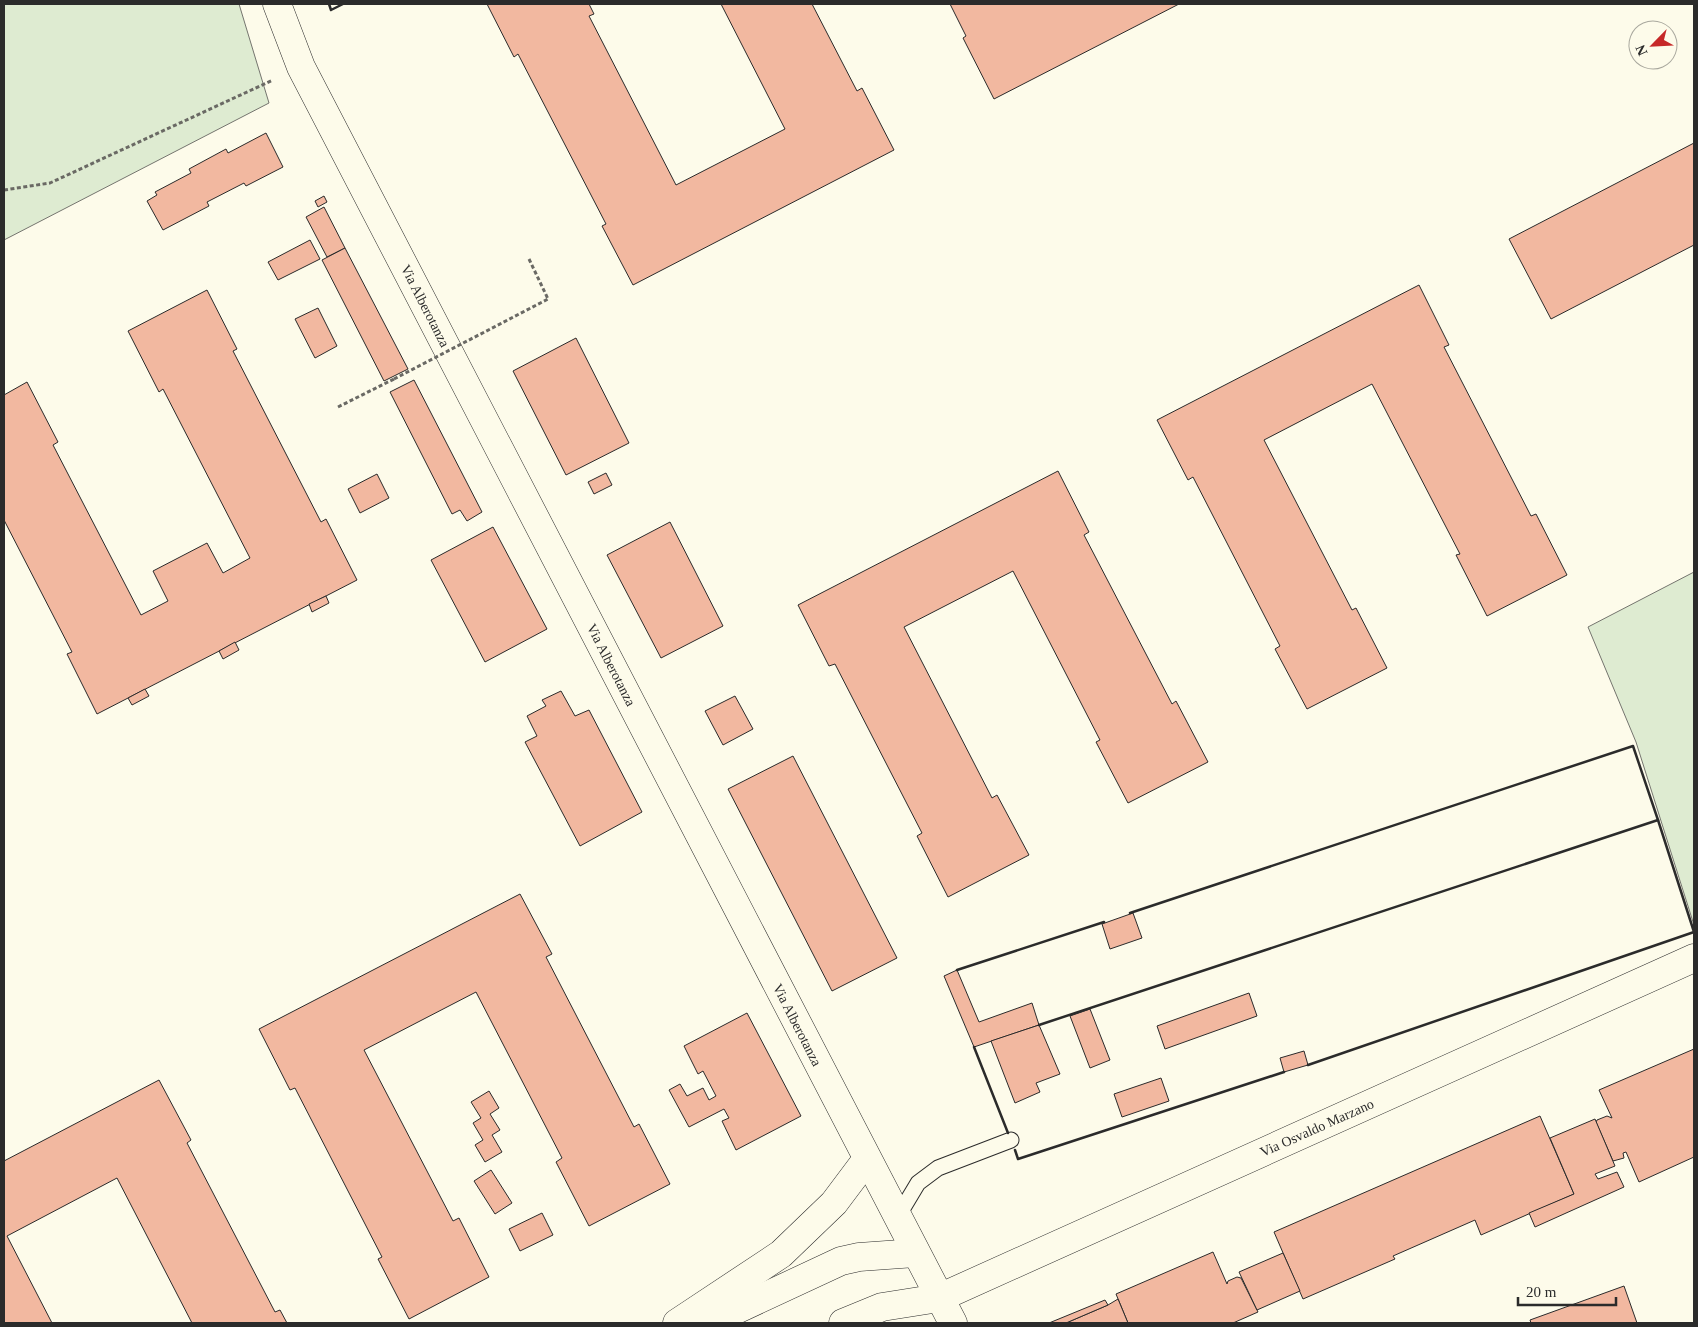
<svg xmlns="http://www.w3.org/2000/svg" width="1698" height="1327" font-family="Georgia,serif">
<rect width="100%" height="100%" fill="#fdfbea"/>
<g fill="#deebd1" stroke="#74746e">
<polygon points="4,4 239,4 269,103 4,240"/>
<polygon points="1694,572 1694,925 1636,742 1588,627"/>
</g>
<g fill="#f2b8a0" stroke="#2b2b2b">
<polygon points="487,4 589,4 594,14 589,16 676,185 785,129 721,4 812,4 857,91 862,88 894,150 633,285 602,226 606,224 518,54 514,57"/>
<polygon points="950,4 1179,4 994,99 963,38 966,36"/>
<polygon points="266,133 283,167 246,186 244,183 207,202 209,206 163,230 147,201 157,195 155,192 191,173 189,169 226,149 228,153"/>
<polygon points="1694,143 1694,245 1551,319 1509,239"/>
<polygon points="324,196 327,202 318,207 315,201"/>
<polygon points="324,207 345,248 327,257 306,217"/>
<polygon points="310,240 320,259 278,280 268,262"/>
<polygon points="345,248 408,369 384,381 322,260"/>
<polygon points="1419,285 1449,345 1444,347 1531,516 1536,514 1567,575 1487,616 1456,555 1460,554 1372,384 1264,440 1352,610 1356,608 1387,668 1307,709 1275,649 1280,646 1193,477 1188,480 1157,420"/>
<polygon points="207,290 237,349 233,351 321,522 326,519 357,580 97,714 67,654 72,652 4,520 4,395 27,382 58,442 53,445 141,615 168,601 153,571 207,543 223,573 250,558 163,389 159,392 128,331"/>
<polygon points="318,308 337,346 315,358 295,319"/>
<polygon points="576,338 629,443 566,475 513,371"/>
<polygon points="414,380 482,512 467,521 460,510 452,514 390,392"/>
<polygon points="1058,471 1089,532 1084,535 1172,704 1176,701 1208,762 1128,803 1096,742 1100,740 1013,571 904,627 992,798 997,795 1029,855 948,897 917,836 922,833 835,664 829,666 798,605"/>
<polygon points="606,473 612,485 594,494 588,482"/>
<polygon points="377,474 389,498 360,513 348,489"/>
<polygon points="670,522 723,626 661,658 607,555"/>
<polygon points="493,527 547,629 485,662 431,560"/>
<polygon points="326,596 329,603 312,612 309,604"/>
<polygon points="235,642 239,650 223,659 219,651"/>
<polygon points="145,689 149,696 132,705 128,698"/>
<polygon points="561,691 575,716 589,710 642,812 580,846 525,742 537,736 527,716 546,706 542,700"/>
<polygon points="735,696 753,729 723,745 705,711"/>
<polygon points="793,756 897,958 832,991 728,789"/>
<polygon points="520,894 552,954 546,957 634,1127 639,1124 670,1184 589,1226 556,1162 562,1158 476,992 364,1050 453,1221 459,1218 489,1277 409,1319 378,1259 382,1257 295,1088 290,1090 259,1029"/>
<polygon points="1133,913 1142,938 1110,949 1102,924"/>
<polygon points="957,970 979,1022 1032,1003 1039,1025 974,1047 944,976"/>
<polygon points="1249,993 1257,1016 1165,1049 1157,1026"/>
<polygon points="1090,1009 1110,1060 1090,1068 1070,1016"/>
<polygon points="747,1013 801,1116 736,1150 722,1121 729,1118 724,1109 689,1127 669,1090 680,1084 687,1096 703,1088 709,1100 716,1096 703,1071 698,1074 684,1046"/>
<polygon points="1039,1025 1060,1074 1036,1083 1040,1092 1015,1103 991,1041"/>
<polygon points="1694,1049 1694,1157 1639,1182 1626,1152 1623,1153 1624,1158 1613,1161 1596,1122 1597,1120 1607,1116 1612,1118 1599,1090"/>
<polygon points="1304,1051 1308,1065 1284,1072 1280,1058"/>
<polygon points="1161,1078 1169,1101 1122,1117 1114,1094"/>
<polygon points="159,1080 191,1140 187,1143 275,1312 280,1310 287,1323 192,1323 117,1178 7,1236 52,1323 4,1323 4,1161"/>
<polygon points="489,1091 499,1108 490,1114 500,1130 492,1135 502,1152 485,1162 475,1145 483,1140 473,1123 481,1118 471,1102"/>
<polygon points="1540,1116 1574,1194 1481,1235 1475,1220 1393,1256 1395,1259 1303,1299 1274,1232"/>
<polygon points="1595,1119 1615,1166 1595,1174 1598,1179 1617,1172 1624,1187 1535,1227 1529,1213 1574,1194 1550,1138"/>
<polygon points="491,1170 512,1203 495,1214 474,1181"/>
<polygon points="542,1213 553,1235 520,1251 509,1229"/>
<polygon points="1213,1252 1227,1284 1228,1281 1237,1277 1241,1278 1258,1312 1233,1323 1128,1323 1116,1294"/>
<polygon points="1283,1253 1300,1291 1257,1310 1239,1272"/>
<polygon points="1624,1286 1637,1323 1531,1323 1530,1320"/>
<polygon points="1118,1299 1128,1323 1066,1323 1108,1305"/>
<polygon points="1105,1300 1108,1305 1066,1323 1049,1323"/>
</g>
<g fill="none" stroke-linecap="round" stroke-linejoin="round">
<g stroke="#2b2b2b" stroke-width="17">
<polyline id="lane" points="897,1218 918,1183 938,1168 1011,1140"/>
</g>
<g stroke="#2b2b2b" stroke-width="29">
<g id="street">
<polyline points="277,4 301,67 953,1323"/>
<polyline points="677,1323 781,1254 834,1203 867,1159"/>
<polyline points="708,1323 841,1261 859,1257 915,1253"/>
<polyline points="843,1323 882,1307 939,1298 1694,958"/>
</g>
</g>
<g stroke="#6a6964" stroke-width="3" stroke-dasharray="4 2.5" stroke-linecap="butt">
<polyline points="4,190 50,183 273,80"/>
<polyline points="529,259 548,299"/>
<polyline points="338,407 394,379"/>
</g>
<use href="#lane" stroke="#fdfbea" stroke-width="15"/>
<use href="#street" stroke="#fdfbea" stroke-width="28"/>
<polyline stroke="#6a6964" stroke-width="3" stroke-dasharray="4 2.5" stroke-linecap="butt" points="394,379 548,299"/>
<g stroke="#2b2b2b" stroke-width="2.5">
<polyline points="329,4 331,10 343,4"/>
<polyline points="957,970 1104,922"/>
<polyline points="1039,1025 1658,820 1633,746 1130,913"/>
<polyline points="974,1047 1008,1133"/>
<polyline points="1308,1065 1694,932 1658,820"/>
<polyline points="1015,1150 1018,1159 1284,1072"/>
</g>
</g>
<g text-anchor="middle" dominant-baseline="central" stroke-width="4" stroke-linejoin="round" paint-order="stroke">
<g font-size="14" fill="#2b2b2b" stroke="#fdfbea">
<text transform="translate(425 306) rotate(63)">Via Alberotanza</text>
<text transform="translate(611 665) rotate(63)">Via Alberotanza</text>
<text transform="translate(797 1025) rotate(63)">Via Alberotanza</text>
<text transform="translate(1317 1128) rotate(-24)">Via Osvaldo Marzano</text>
</g>
</g>
<rect width="1698" height="1327" fill="none" stroke="#2b2b2b" stroke-width="10"/>
<g transform="translate(1653 45) rotate(246)"><circle r="24" fill="#fdfbea" stroke="#a9a89e"/>
<path d="M0-4L9 19L0 12L-9 19Z" fill="#c62828"/>
<text y="-8" font-size="14" font-weight="bold" text-anchor="middle" fill="#2b2b2b">N</text>
</g>
<path d="M1518 1297v8h98v-8" fill="none" stroke="#2b2b2b" stroke-width="2.5"/>
<text x="1526" y="1297" font-size="15" fill="#2b2b2b" stroke="#fdfbea" stroke-width="4" paint-order="stroke">20 m</text>
</svg>
